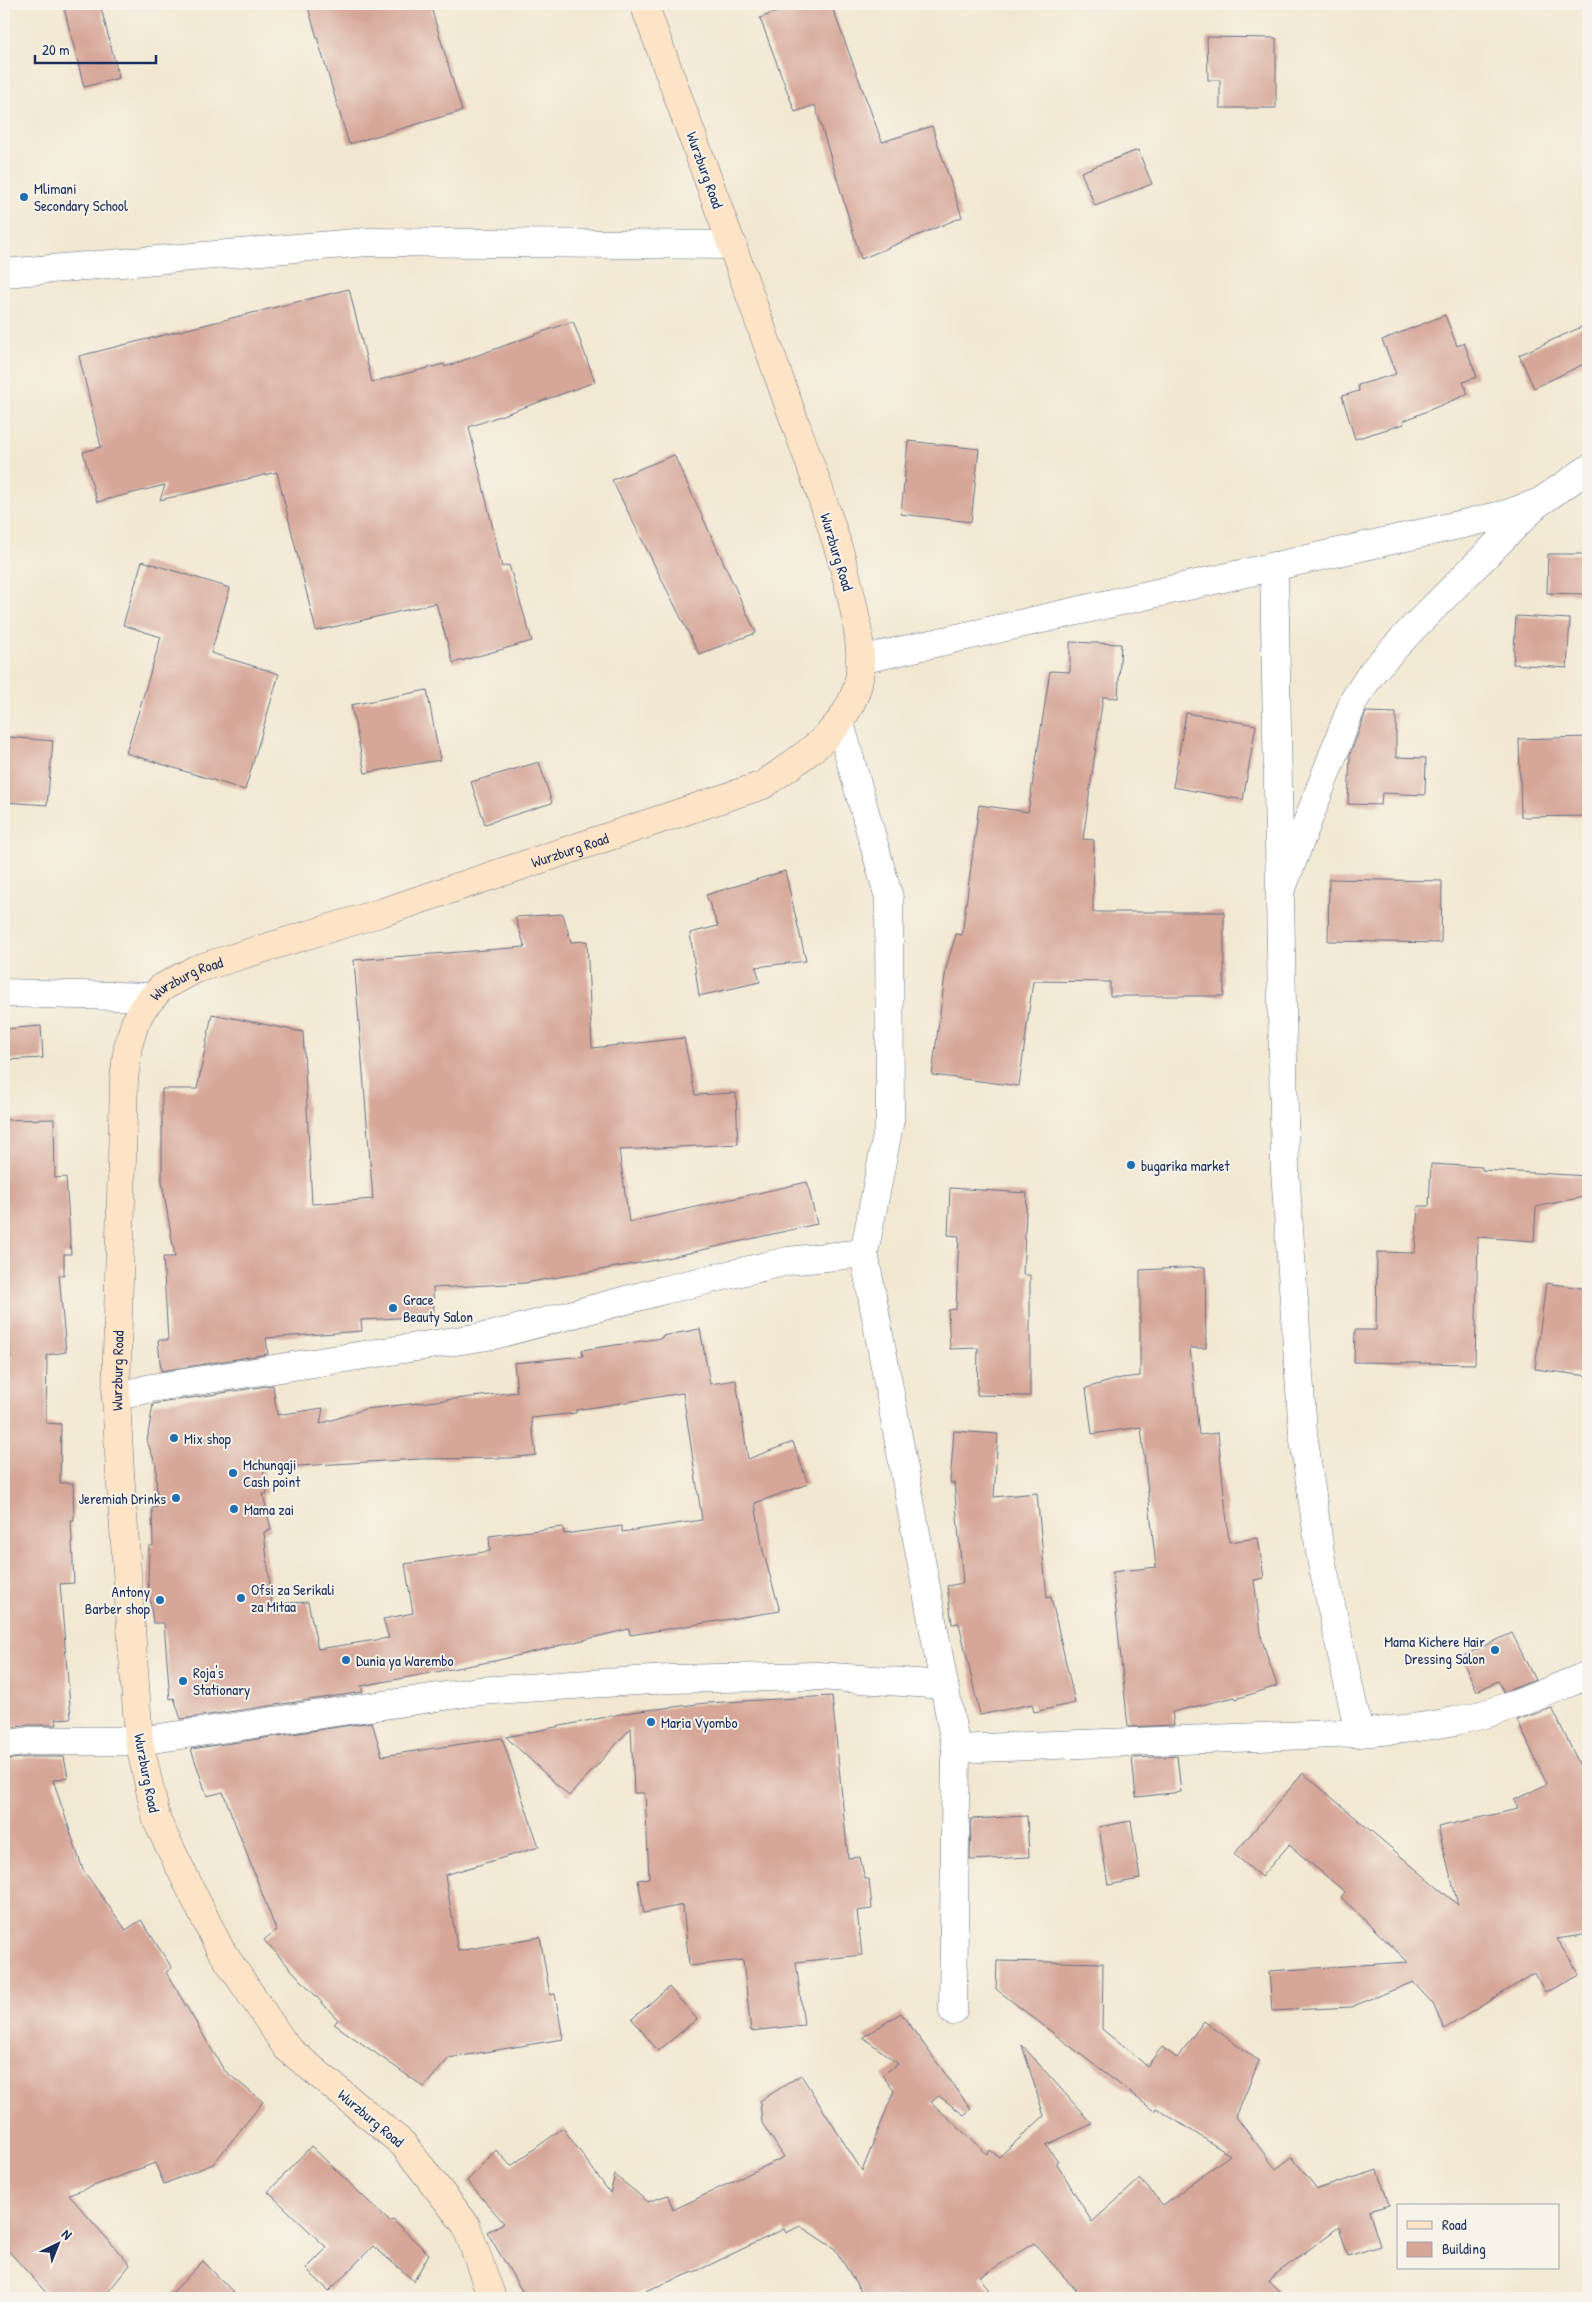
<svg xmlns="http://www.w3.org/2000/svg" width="1592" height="2302" font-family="'Patrick Hand',sans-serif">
<rect width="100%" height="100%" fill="#f7f3e8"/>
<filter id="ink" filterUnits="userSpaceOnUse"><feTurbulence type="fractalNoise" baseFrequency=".02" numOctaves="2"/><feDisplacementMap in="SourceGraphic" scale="10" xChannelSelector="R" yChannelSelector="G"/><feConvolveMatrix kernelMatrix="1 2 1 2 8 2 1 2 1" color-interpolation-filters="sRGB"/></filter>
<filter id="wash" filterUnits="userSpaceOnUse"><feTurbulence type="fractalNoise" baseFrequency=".0096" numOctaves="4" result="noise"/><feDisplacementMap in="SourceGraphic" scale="20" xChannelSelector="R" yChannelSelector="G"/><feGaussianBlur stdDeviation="1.12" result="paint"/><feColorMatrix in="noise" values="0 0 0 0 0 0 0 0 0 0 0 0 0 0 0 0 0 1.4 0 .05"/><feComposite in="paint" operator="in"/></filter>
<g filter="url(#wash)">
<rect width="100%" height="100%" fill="#f2e8d2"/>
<g id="blocks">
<g fill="#d6a698" fill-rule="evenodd">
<polygon points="63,4 100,4 119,78 84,87"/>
<polygon points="307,4 430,4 462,111 349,144"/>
<polygon points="798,4 831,4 882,142 932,126 962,217 861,259 815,105 795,112 760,18"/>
<polygon points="1207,37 1276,38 1276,108 1220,108 1220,80 1208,80"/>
<polygon points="1138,150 1152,184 1095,206 1081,172"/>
<polygon points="349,289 372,382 444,364 445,367 573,321 595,382 469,427 502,567 509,565 532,641 453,663 436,603 316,631 277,472 160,500 165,485 97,502 83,452 101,447 79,356"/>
<polygon points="1445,315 1457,346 1464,343 1477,377 1463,382 1468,394 1403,421 1404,424 1355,439 1342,396 1359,391 1358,385 1396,374 1382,340"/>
<polygon points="1588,324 1588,362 1534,388 1519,355"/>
<polygon points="908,441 979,449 971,522 901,514"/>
<polygon points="674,455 756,633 699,654 612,480"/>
<polygon points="1548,554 1588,554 1588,594 1547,593"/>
<polygon points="142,561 230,588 211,653 279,674 245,790 126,753 161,637 123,625"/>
<polygon points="1516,616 1570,619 1567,668 1513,664"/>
<polygon points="1070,642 1121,644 1118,698 1103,697 1083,839 1094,840 1093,912 1224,912 1224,996 1110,996 1110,982 1033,981 1019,1086 932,1075 946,968 956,934 962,935 979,805 1028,812 1050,671 1070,672"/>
<polygon points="427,690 440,760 365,773 351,705"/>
<polygon points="1366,712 1396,713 1396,757 1426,758 1425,795 1382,793 1381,805 1348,804 1350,755"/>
<polygon points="1186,713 1256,725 1243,800 1173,787"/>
<polygon points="8,737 53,741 47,805 4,802"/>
<polygon points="1588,737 1588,816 1521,817 1519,739"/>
<polygon points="539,762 552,803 485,824 471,782"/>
<polygon points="785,871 806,961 756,967 760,982 699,996 690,933 718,926 706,895"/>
<polygon points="1329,879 1442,881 1441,943 1328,941"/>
<polygon points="563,914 571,942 587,941 592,1048 684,1038 695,1095 736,1093 738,1144 619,1150 629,1222 807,1182 817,1224 662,1259 525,1283 433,1288 434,1316 361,1320 362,1331 266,1338 268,1354 161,1371 158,1340 168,1340 163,1257 175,1257 162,1182 162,1089 197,1089 212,1014 303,1032 312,1204 373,1199 354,960 525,947 515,917"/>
<polygon points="41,1026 43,1058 4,1060 4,1029"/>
<polygon points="54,1119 55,1178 66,1177 71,1254 64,1254 64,1275 59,1275 66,1352 47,1355 46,1423 61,1424 60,1483 73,1483 74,1520 71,1520 74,1583 60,1584 71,1718 56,1719 57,1725 29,1725 4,1729 4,1358 11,1358 4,1289 4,1120"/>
<polygon points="1431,1164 1482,1167 1482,1170 1588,1176 1588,1196 1536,1207 1534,1241 1478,1237 1475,1364 1354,1362 1355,1330 1376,1330 1377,1252 1415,1253 1418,1206 1429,1206"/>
<polygon points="950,1188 1027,1193 1023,1275 1030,1275 1030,1396 977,1395 978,1348 950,1349 948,1310 956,1309 959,1236 948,1235"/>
<polygon points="1205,1267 1206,1348 1190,1348 1199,1435 1218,1433 1229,1542 1258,1538 1264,1578 1254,1580 1262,1640 1277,1686 1236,1699 1235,1697 1172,1712 1174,1725 1128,1727 1112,1572 1156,1567 1141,1427 1092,1434 1086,1388 1121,1378 1140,1376 1140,1270"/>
<polygon points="1546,1283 1588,1289 1588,1376 1535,1369"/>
<path d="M700,1329L710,1384L736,1380L748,1459L793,1442L808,1484L755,1503L763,1551L780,1611L630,1635L629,1629L499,1660L361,1686L363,1692L181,1719L174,1698L170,1699L164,1623H153L148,1583L149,1546H153L152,1508L157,1507L156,1465L147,1441L153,1404L273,1385L277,1415L323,1408L320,1424L365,1409L517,1392L514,1363L583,1356L582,1350L662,1338V1336ZM683,1393L702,1520L622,1532V1526L564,1534L563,1527L489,1536L490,1551L405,1564L413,1613L383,1619L389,1638L318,1649L308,1602L272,1604L264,1532L271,1530L263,1494H267L263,1468L420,1459L510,1458L536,1455L531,1418L576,1413V1410Z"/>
<polygon points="954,1431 998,1434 994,1497 1037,1493 1047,1598 1051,1597 1075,1703 1034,1712 1032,1704 980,1715 959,1623 952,1624 947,1586 963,1583 954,1483 950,1483"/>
<polygon points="1512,1633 1535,1680 1504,1692 1498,1681 1477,1691 1461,1657"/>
<polygon points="832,1696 848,1858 860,1857 865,1879 869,1879 872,1909 857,1911 862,1955 796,1962 804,2025 751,2031 743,1960 689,1966 683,1905 644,1913 638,1880 649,1878 645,1793 634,1793 631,1728 569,1796 506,1737 631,1712 707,1703"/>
<polygon points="1552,1708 1588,1782 1588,1934 1557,1939 1580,1975 1545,1993 1535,1973 1444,2029 1433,2004 1413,1982 1351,2007 1272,2011 1269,1971 1408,1962 1341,1897 1345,1892 1289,1845 1261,1877 1234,1854 1303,1773 1458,1905 1438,1827 1518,1809 1514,1800 1547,1784 1517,1720"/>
<polygon points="372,1722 382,1756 502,1738 539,1847 445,1875 458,1951 540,1937 550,1995 555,1994 563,2039 449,2058 424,2087 334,2024 338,2020 264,1940 276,1930 223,1792 207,1796 191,1749"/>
<polygon points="1177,1756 1181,1792 1136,1797 1132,1758"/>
<polygon points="30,1757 64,1757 68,1777 53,1780 83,1870 126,1930 141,1920 172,1968 166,1972 224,2070 263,2102 213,2164 164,2184 155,2163 69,2195 130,2265 103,2298 51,2298 4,2246 4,1760"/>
<polygon points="1027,1816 1029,1857 970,1860 971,1819"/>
<polygon points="1131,1821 1140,1879 1108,1885 1099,1827"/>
<polygon points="997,1961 1103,1963 1102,2029 1147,2066 1162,2047 1177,2058 1204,2021 1259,2061 1236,2117 1276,2169 1292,2157 1317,2189 1378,2170 1389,2205 1369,2211 1380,2246 1348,2256 1339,2227 1268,2280 1286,2298 1083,2298 1034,2243 980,2277 994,2298 865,2298 835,2249 800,2226 786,2233 784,2229 699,2270 627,2298 526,2298 487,2232 504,2223 467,2181 496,2150 511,2166 563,2128 610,2193 615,2175 648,2202 668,2195 673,2210 784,2157 762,2123 760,2101 801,2075 862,2171 894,2091 882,2075 898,2064 863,2037 901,2013 971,2109 964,2115 939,2096 931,2102 987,2154 990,2150 999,2157 1044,2116 1022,2045 1092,2124 1046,2145 1058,2161 1056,2162 1092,2222 1140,2179 1163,2205 1230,2155 1156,2108 1154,2111 996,1989"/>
<polygon points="669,1987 697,2019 658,2051 632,2019"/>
<polygon points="311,2146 390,2222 393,2220 429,2254 414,2281 373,2246 329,2291 306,2269 327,2248 268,2192"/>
<polygon points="203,2261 239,2298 167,2298"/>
</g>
</g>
</g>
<g filter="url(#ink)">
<use href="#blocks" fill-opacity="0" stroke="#667087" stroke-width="1"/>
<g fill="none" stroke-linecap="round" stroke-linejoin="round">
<g stroke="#667087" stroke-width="29">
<g id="minor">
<polyline points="4,273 367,242 733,245"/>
<path d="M1274,566L1285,1170L1303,1433L1321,1559L1359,1733C1412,1729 1464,1723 1513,1705C1539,1696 1563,1685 1588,1675"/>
<polyline points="860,660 1507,514 1540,502 1588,469"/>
<polyline points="840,723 889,898 890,1120 864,1253 956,1749"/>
<polyline points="1284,883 1354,700 1373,671 1412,629 1533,508"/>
<polyline points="4,993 153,997"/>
<polyline points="116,1397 151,1388 494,1335 664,1290 788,1261 864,1253"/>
<polyline points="4,1745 29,1741 139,1741 479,1691 668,1679 819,1676 944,1685"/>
<polyline points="953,2011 956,1749 1359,1733"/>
</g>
</g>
<g stroke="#667087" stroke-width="29">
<g id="secondary">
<path id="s1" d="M492,2298L466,2225L403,2144L287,2048L219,1947L157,1821L139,1741L120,1472L116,1397L124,1079L128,1046L135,1023L143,1008L161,988L196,969L383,912L763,785C799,759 843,734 857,688C876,624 806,456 783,389C738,260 691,132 644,4"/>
</g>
</g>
<use href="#minor" stroke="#fff" stroke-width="28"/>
<use href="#secondary" stroke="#fee4c6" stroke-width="28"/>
</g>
</g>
<g fill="#1f6fb2" stroke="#f7f3e8" stroke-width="2">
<circle cx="24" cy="197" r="5"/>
<circle cx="1131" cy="1165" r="5"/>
<circle cx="393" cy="1308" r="5"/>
<circle cx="174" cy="1438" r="5"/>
<circle cx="233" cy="1473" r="5"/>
<circle cx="176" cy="1498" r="5"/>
<circle cx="234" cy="1509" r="5"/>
<circle cx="241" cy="1598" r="5"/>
<circle cx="160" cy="1600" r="5"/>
<circle cx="1495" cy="1650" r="5"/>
<circle cx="346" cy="1660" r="5"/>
<circle cx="183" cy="1681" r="5"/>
<circle cx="651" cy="1722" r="5"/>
</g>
<g text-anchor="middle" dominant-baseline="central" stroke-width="4" stroke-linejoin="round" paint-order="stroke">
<g font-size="15" fill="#1b2f5e" stroke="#f7f3e8">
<text transform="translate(705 170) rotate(70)">Wurzburg Road</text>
<text transform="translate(837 552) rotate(73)">Wurzburg Road</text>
<text stroke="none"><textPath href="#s1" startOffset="1871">Wurzburg Road</textPath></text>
<text stroke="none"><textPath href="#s1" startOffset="1466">Wurzburg Road</textPath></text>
<text stroke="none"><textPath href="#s1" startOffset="1046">Wurzburg Road</textPath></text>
<text transform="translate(147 1773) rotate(79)">Wurzburg Road</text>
<text transform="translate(371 2118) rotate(40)">Wurzburg Road</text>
</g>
<g font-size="15" fill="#1b2f5e" stroke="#f7f3e8" text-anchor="start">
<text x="34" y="188">Mlimani<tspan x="34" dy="17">Secondary School</tspan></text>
<text x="1141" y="1165">bugarika market</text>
<text x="403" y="1299">Grace<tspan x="403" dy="17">Beauty Salon</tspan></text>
<text x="184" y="1438">Mix shop</text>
<text x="243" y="1464">Mchungaji<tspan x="243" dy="17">Cash point</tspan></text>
<text x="166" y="1498" text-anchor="end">Jeremiah Drinks</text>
<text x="244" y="1509">Mama zai</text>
<text x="251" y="1589">Ofsi za Serikali<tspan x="251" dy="17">za Mitaa</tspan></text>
<text x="150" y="1591" text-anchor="end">Antony<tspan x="150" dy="17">Barber shop</tspan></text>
<text x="1485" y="1641" text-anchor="end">Mama Kichere Hair<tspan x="1485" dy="17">Dressing Salon</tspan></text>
<text x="356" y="1660">Dunia ya Warembo</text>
<text x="193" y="1672">Roja's<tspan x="193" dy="17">Stationary</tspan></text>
<text x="661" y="1722">Maria Vyombo</text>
</g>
</g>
<rect width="1592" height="2302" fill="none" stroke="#f7f3e8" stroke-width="20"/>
<rect x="1397" y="2204" width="162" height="65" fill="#f7f3e8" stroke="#9fa5b1"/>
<rect x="1407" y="2221" width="25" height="8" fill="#fee4c6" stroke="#9fa5b1"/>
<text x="1442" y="2230" font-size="15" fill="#1b2f5e">Road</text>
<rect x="1407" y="2242" width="25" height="15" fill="#d6a698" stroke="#9fa5b1"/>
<text x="1442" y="2254" font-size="15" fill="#1b2f5e">Building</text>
<g transform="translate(58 2244) rotate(43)" stroke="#f7f3e8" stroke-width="4" paint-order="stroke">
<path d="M0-4L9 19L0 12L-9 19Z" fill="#1b2f5e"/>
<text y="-8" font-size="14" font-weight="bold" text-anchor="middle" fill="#1b2f5e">N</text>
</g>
<path d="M35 55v8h121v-8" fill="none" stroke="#1b2f5e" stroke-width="2.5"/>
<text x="42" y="55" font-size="15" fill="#1b2f5e" stroke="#f7f3e8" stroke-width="4" paint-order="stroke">20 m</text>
</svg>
